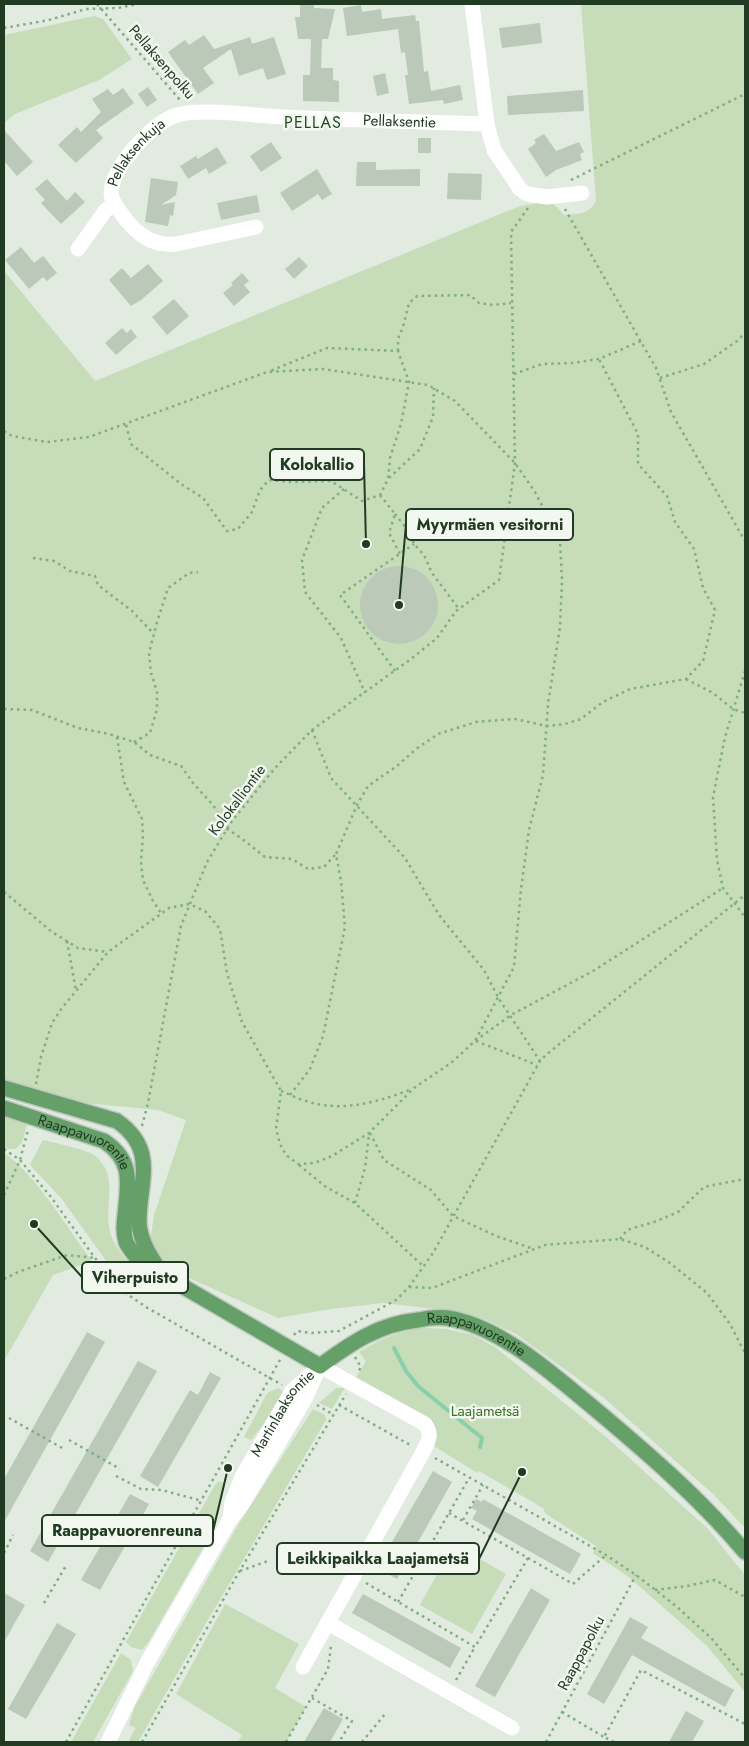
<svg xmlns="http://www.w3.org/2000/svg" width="749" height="1746" font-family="Jost,sans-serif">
<rect width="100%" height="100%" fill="#e1ebe0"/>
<g fill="#c7dcb9">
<path d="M581,4H745V1528L713,1494L603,1397L516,1334L484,1319L453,1311L383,1303L331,1309L278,1318L169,1269L150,1242L154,1215L186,1120L158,1110L85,1103L4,1082V271L95,381L520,206L551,201L564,215C580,213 587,216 596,201Z"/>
<polygon points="94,16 103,19 132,59 99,80 15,114 4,123 4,35"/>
<polygon points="4,1117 27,1125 22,1142 16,1149 7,1149 4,1147"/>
<path d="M43,1140C54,1143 85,1149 94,1155C119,1175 105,1200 109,1227C111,1244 128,1262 139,1274L125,1287L61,1198L30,1165Z"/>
<path d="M4,1153C34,1172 69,1231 92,1261L53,1275L4,1361Z"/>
<path d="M423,1328L446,1329L473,1335L495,1347L605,1436L708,1529L745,1575V1692L707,1646L629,1577L593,1553L596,1546L546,1514L543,1508L479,1471L477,1473L434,1446L430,1436L352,1384L366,1361L359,1352C383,1338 396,1332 423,1328Z"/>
<polygon points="278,1388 286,1393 283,1401 251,1440 244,1437 266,1395 269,1392"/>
<polygon points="336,1388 345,1388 332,1409 319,1403"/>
<polygon points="313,1409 325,1415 326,1420 209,1618 138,1742 133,1742 129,1740 136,1728 129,1725 134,1708 238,1525"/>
<polygon points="219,1481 225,1484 218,1515 203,1548 148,1643 142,1650 131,1647 126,1642 215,1485"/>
<polygon points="454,1544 506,1574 472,1634 420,1605"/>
<polygon points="225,1604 299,1644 275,1688 306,1707 286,1742 238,1742 242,1735 176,1694"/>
<polygon points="121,1653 131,1660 133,1671 93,1742 71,1742"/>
</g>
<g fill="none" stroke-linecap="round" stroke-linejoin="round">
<polyline stroke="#88d0aa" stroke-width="4" points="394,1348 406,1371 418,1386 482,1438 480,1447"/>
</g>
<g fill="#bac9b8">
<polygon points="300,4 314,4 314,8 335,9 328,39 322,39 321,68 333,68 333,80 339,81 339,102 303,101 303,75 310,75 311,39 298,39 295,17 300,17"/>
<polygon points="361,5 362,12 381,9 382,19 415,15 416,21 419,21 424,72 428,71 431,91 460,85 463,100 444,104 443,100 409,104 405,75 408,75 405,52 401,53 398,29 347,36 343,8"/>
<polygon points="540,23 542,43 502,48 499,28"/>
<polygon points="204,35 214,49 250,37 252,44 274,37 286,74 267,80 263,68 239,76 231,49 203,68 214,83 198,94 168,52 185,40 189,45"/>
<polygon points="385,73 389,93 377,96 373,76"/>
<polygon points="148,87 157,100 147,107 138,94"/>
<polygon points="123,88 134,103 96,130 103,138 76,163 58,145 77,127 81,132 101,112 92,99 108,89 113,95"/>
<polygon points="583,90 584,111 508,115 507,96"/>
<polygon points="4,130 33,162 17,176 4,161"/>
<polygon points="544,134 556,151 579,142 584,152 580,154 582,160 556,170 546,177 528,149 536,143 534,140"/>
<rect x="418" y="138" width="13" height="15"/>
<polygon points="271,142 282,158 261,172 250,156"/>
<polygon points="217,147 227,163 209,174 206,168 188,179 180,166 196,156 198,159"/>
<polygon points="357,162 376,162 376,170 420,169 420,186 356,186"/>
<polygon points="317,169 332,194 322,200 318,194 292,211 280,193"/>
<polygon points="448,173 482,174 481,200 447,199"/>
<polygon points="151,178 178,182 176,195 161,205 175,202 173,216 170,215 168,226 145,222"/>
<polygon points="47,179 67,201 75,192 85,202 61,224 41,203 45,200 35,189"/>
<polygon points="257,195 260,212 221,220 217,203"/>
<polygon points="21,247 34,263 43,256 57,273 47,281 43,277 29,289 5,260"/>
<polygon points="299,257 308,266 294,279 285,269"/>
<polygon points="148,264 163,281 141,300 131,306 109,280 122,268 131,278"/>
<polygon points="242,273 249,281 244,285 250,292 234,306 223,293 233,285 231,283"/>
<polygon points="174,299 189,316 167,335 152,317"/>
<polygon points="122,328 127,333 131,329 137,337 116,355 105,343"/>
<circle cx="399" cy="605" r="39"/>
<polygon points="87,1332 105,1342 4,1522 4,1479"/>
<polygon points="138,1361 157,1371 48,1562 30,1551"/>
<polygon points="210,1372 221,1378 158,1487 140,1476 190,1390 198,1395"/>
<polygon points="433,1471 452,1482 397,1579 377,1568"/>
<polygon points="130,1494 149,1504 100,1590 81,1580"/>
<polygon points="476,1499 482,1502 483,1499 581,1554 570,1574 472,1519 477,1511 471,1508"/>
<polygon points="531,1588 550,1600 495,1697 475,1686"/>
<polygon points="4,1593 25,1605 4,1642"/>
<polygon points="363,1594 461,1648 450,1668 352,1613"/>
<polygon points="630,1617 648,1627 641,1638 734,1690 725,1707 632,1655 604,1704 587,1694"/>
<polygon points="57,1623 76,1634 26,1719 8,1709"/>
<polygon points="324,1708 343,1719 330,1742 304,1742"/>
<polygon points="686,1711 704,1721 692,1742 669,1742"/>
</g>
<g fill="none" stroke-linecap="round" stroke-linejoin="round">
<g stroke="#c1c8c1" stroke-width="18">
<g id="major">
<path d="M4,1088L117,1121C158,1150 139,1181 139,1222C140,1241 150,1256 160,1271"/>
<path id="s3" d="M4,1108L104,1141C134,1161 128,1183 125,1215C124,1224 123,1233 126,1242C129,1249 135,1255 139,1261L320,1366C351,1343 379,1324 418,1320C427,1318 439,1317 448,1318C499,1326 550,1372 589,1404C644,1450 699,1497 745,1552"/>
</g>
</g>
<g stroke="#80ae81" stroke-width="2.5" stroke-dasharray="2.5 4" stroke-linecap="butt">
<polyline points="97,4 180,100"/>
<polyline points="4,28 49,20 86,9 118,8 137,4"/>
<polyline points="571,180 745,94"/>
<polyline points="565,209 656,368 671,412 745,541"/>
<polyline points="398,351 398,339 403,327 409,303 417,296 470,295 479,303 493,305 511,303"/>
<polyline points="514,374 542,364 573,363 599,359 641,341"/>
<polyline points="660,378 704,364 737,341 745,333"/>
<polyline points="126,425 131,444 181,484 203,498 227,531 238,529 252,512 260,490 269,480 292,482 331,481 362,501 380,495 388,479 390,458 401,424 409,382 398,351 327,348 270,371"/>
<polyline points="4,431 12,436 47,442 89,437 267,372 323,369 428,385 455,401 515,463 535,492 560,540 562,581 560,627 548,704 543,775 529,830 521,889 514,967 475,1041"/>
<polyline points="389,478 420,449 433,417 434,388"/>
<polyline points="344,489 322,508 302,560 305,592 341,638 365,693"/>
<polyline points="380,495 395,514 389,533 400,554"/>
<polyline points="395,514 411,534 414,544 424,555 432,573 459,609"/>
<polyline points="33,558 54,561 70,571 95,576 98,585 132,611 154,634"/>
<polyline points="395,671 340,595 414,544"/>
<polyline points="745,671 725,737 713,797 717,860 723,888 745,917"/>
<polyline points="686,679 713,693 733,709 745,713"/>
<polyline points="4,709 32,710 78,728 109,734 134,742 150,755 181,766 193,783 213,805 227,829 241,838 265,857 292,859 308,869 324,867 335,855"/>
<polyline points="312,730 331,778 405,858 439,915 484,970 499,999 540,1061"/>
<polyline points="117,737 124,782 142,819 143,835 141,862 143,880 153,901 161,913"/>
<polyline points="134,742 150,733 157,709 157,692 151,673 149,653 157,622 168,588 189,573 198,572"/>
<polyline points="4,892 52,932 78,948 108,952"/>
<polyline points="67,941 76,991"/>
<polyline points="476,1041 537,1065"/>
<polyline points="36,1084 41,1057 52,1023 62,1008 108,952 169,908 189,904 205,911 220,929 227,973 242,1022 281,1091 276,1129 280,1144 286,1155 298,1164 314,1163 332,1156 369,1133 414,1088 451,1063 475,1041 511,1015 593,971 723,888"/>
<path d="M281,1091C289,1094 298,1099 306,1101C342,1113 378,1102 412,1089"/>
<polyline points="290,1095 310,1069 323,1036 345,927 341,881 336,854 357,805 368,786 397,766 416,749 438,734 476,722 515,719 547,726 565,724 581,719 603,702 630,689 686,679 703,661 715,610 703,588 694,549 675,522 667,496 638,464 638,434 599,359"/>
<polyline points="142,1126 148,1103 181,926 207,862 232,821 275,768 312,730 411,659 437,638 456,611 499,580 515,463 511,232 528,208"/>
<polyline points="370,1133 384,1160 431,1190 453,1216 496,1236 534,1249"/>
<polyline points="4,1149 20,1160 51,1197 95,1258 120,1289 146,1307 282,1385"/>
<polyline points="299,1165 326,1187 355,1203 423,1266"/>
<polyline points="4,1195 20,1160 28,1130"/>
<polyline points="355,1203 365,1168 369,1134"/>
<polyline points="620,1239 627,1230 657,1221 678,1212 704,1187 745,1179"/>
<polyline points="4,1279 18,1272 67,1255 95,1258"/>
<polyline points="409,1287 432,1288 545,1245 620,1239 645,1247 670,1263 707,1293 730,1324 745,1353"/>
<polyline points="294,1335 297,1331 312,1333 339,1331 396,1300 409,1287 433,1253 540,1061 547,1054 745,895"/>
<polyline points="355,1357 361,1367 358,1372"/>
<polyline points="317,1405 334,1415"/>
<polyline points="339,1405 412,1446"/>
<polyline points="9,1418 64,1449"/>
<polyline points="69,1440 120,1469"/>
<polyline points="435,1458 606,1555 636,1575 676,1606 711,1638 745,1678"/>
<polyline points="116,1476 141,1489 162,1490 202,1501"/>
<polyline points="463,1520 483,1485"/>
<polyline points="4,1553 13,1535"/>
<polyline points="528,1558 573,1584 606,1555"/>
<polyline points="240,1571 268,1561"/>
<polyline points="366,1583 475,1647 528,1558 449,1513"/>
<polyline points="655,1590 687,1586 715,1580 745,1597"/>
<polyline points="398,1602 469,1478"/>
<polyline points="44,1603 67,1564"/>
<polyline points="456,1680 475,1647"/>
<polyline points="312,1698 352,1721 339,1742"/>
<polyline points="562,1712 604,1737"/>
<polyline points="66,1742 281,1358"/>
<polyline points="142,1742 239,1572 346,1394"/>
<polyline points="286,1742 328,1669 331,1646"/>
<polyline points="362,1742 385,1714"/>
<polyline points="546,1742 636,1575"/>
<polyline points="614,1742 604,1737 641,1670 745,1724"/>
</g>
<g stroke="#fff" stroke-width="15">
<polyline points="472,4 487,124 494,150 520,189 527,194 547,197 582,193"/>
<path id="s1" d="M256,227L176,244C151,247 134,232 121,213C117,207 111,200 111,193C112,167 150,126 174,116C197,107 255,116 283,117C351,120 419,122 487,124"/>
<polyline points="78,249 105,211 114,203"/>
<path id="s2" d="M230,1519L232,1502L243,1475L292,1391L315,1370"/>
<polyline points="328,1623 512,1728"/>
<path d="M303,1667L423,1452C428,1441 433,1435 425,1424L320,1366"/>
<polyline points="108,1742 147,1663 229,1521 241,1506 305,1399 320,1366"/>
</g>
<use href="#major" stroke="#64a068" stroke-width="15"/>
</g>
<g text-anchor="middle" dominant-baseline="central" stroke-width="5" stroke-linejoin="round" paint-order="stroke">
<g font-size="15" fill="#213b22" stroke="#f2f8f0">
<text transform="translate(162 62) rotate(49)">Pellaksenpolku</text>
<text stroke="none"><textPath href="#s1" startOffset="500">Pellaksentie</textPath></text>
<text stroke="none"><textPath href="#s1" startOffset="220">Pellaksenkuja</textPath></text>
<text transform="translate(237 800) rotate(-53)">Kolokalliontie</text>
<text stroke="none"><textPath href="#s3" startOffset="89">Raappavuorentie</textPath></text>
<text stroke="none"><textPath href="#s3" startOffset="619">Raappavuorentie</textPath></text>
<text stroke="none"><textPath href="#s2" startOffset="120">Martinlaaksontie</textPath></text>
<text transform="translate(581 1653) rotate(-62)">Raappapolku</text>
</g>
<g font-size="15" fill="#40722b" stroke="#f2f8f0">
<text x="485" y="1411">Laajametsä</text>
</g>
<g font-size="16" letter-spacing="1" fill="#1d4d21" stroke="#f2f8f0">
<text x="313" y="122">PELLAS</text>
</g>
</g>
<path fill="none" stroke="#213b22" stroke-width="2" d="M366 544L364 464M399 605L406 524M34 1224L82 1277M228 1468L213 1531M522 1472L479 1559"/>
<g fill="#213b22" stroke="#f2f8f0" stroke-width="2">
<circle cx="366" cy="544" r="5"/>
<circle cx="399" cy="605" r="5"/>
<circle cx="34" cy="1224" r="5"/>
<circle cx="228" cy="1468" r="5"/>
<circle cx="522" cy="1472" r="5"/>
</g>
<g fill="#f2f8f0" stroke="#213b22" stroke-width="2">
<rect x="270" y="449" width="94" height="31" rx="5"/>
<rect x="406" y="509" width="167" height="31" rx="5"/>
<rect x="82" y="1262" width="106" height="31" rx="5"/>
<rect x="42" y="1515" width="171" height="31" rx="5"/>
<rect x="277" y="1543" width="202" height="31" rx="5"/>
</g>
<g font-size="16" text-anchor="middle" font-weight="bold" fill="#213b22">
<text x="317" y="470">Kolokallio</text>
<text x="490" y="530">Myyrmäen vesitorni</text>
<text x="135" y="1283">Viherpuisto</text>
<text x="127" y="1536">Raappavuorenreuna</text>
<text x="378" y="1564">Leikkipaikka Laajametsä</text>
</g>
<rect width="749" height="1746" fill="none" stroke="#213b22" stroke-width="10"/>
</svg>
